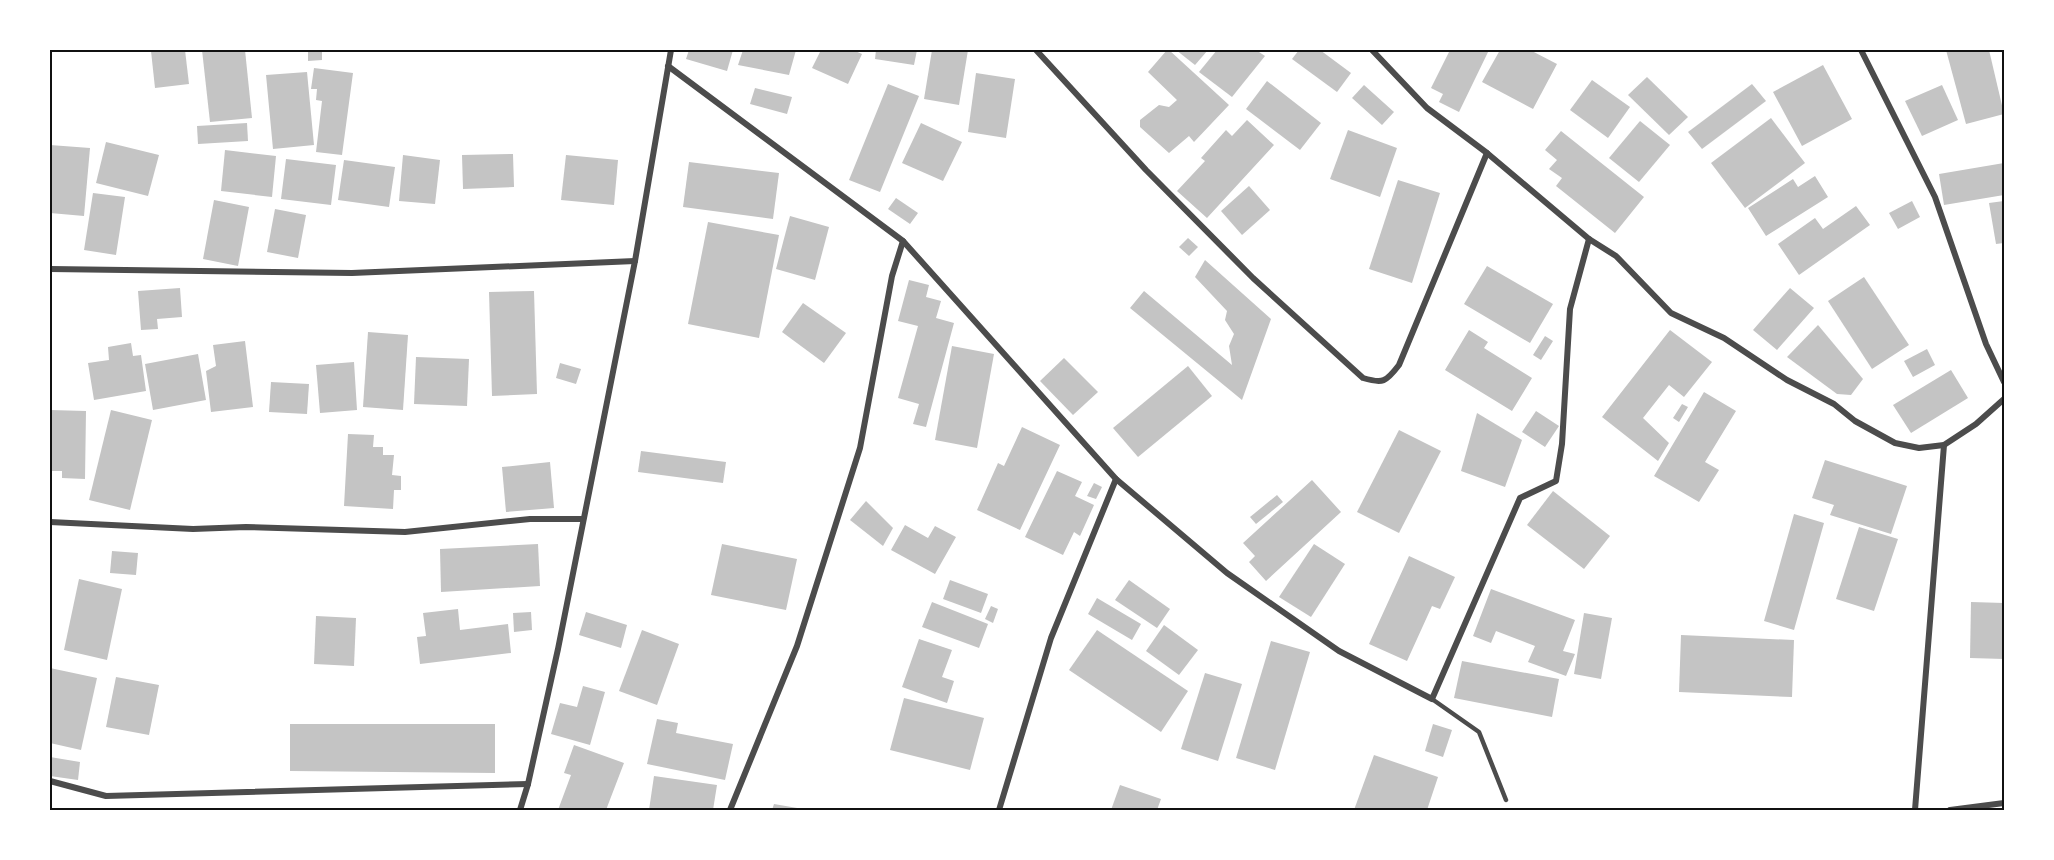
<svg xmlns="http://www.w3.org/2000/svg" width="2054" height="860" font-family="Mulish,sans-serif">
<rect width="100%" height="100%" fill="#fff"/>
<g fill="#c4c4c4">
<polygon points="161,50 185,50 189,84 155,88 151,51"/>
<polygon points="202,50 245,50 252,118 210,122"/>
<polygon points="308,50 322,50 322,60 308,61"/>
<polygon points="689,50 733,50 727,71 686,59"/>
<polygon points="743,50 796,50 789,75 738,65"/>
<polygon points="821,50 853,50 862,54 848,84 812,68"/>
<polygon points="876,50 917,50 914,65 875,59"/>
<polygon points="932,50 968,50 959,105 924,99"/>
<polygon points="1167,50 1169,50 1229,105 1194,142 1189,136 1169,153 1140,127 1140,120 1159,105 1169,107 1177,100 1148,72"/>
<polygon points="1176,50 1208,50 1195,65"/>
<polygon points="1217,50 1256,50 1265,56 1232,97 1199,72"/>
<polygon points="1299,50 1320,50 1351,73 1337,92 1292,59"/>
<polygon points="1450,50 1489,50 1459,112 1439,102 1443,94 1431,88"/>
<polygon points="1500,50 1530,50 1557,64 1533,109 1482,82"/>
<polygon points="1946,50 1989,50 2004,114 1966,124"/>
<polygon points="1823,65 1852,119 1802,146 1773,92"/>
<polygon points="314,68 353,73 342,155 316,152 322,101 316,100 317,89 311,89"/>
<polygon points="307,72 314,145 273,149 266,75"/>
<polygon points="976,73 1015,79 1006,138 968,132"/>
<polygon points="1647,77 1688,117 1669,135 1628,95"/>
<polygon points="1592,80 1630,107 1608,138 1570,110"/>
<polygon points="1267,81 1321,123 1300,150 1246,109"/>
<polygon points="888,84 919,96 880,192 849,180"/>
<polygon points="1752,84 1766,101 1702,149 1688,132"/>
<polygon points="1364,85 1394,112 1382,125 1352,98"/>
<polygon points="1942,85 1958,120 1922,136 1905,101"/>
<polygon points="755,88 792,97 787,114 750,104"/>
<polygon points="1771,118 1805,163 1745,208 1711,163"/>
<polygon points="1247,120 1274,145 1207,218 1177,191 1205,161 1201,158 1226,130 1232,136"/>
<polygon points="1640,121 1670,145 1639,182 1609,158"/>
<polygon points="247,123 248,141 198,144 197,126"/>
<polygon points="921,123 962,142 943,181 902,163"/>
<polygon points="1348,130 1397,148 1380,197 1330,179"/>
<polygon points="1561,131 1644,197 1615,233 1556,186 1562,178 1549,169 1557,160 1545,150"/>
<polygon points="106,142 159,155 148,196 96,183"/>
<polygon points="50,145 90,148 84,216 50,213"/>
<polygon points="225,150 276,156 272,197 221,191"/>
<polygon points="513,154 514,187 463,189 462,155"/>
<polygon points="403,155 440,160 435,204 399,201"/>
<polygon points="566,155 618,160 614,205 561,200"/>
<polygon points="286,159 336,165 331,205 281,199"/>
<polygon points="344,160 395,167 389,207 338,200"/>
<polygon points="689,162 779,173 773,219 683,207"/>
<polygon points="2004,163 2004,195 1944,205 1939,174"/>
<polygon points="1815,176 1828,197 1766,236 1748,208 1793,179 1798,187"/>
<polygon points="1398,180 1440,193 1412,283 1369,269"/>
<polygon points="1249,186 1270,210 1242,235 1221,211"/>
<polygon points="93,193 125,197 116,255 84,250"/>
<polygon points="896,198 918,213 910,224 888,209"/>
<polygon points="214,200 249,207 238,266 203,259"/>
<polygon points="1912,201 1920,217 1898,229 1889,213"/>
<polygon points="2004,201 2004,243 1996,244 1989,203"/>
<polygon points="1856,206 1870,225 1799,275 1778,244 1815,218 1823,229"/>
<polygon points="275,209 306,215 298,258 267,252"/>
<polygon points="790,216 829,227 815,280 776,269"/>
<polygon points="708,222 779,235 759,338 688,324"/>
<polygon points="1188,238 1198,247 1189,256 1179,247"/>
<polygon points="1205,260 1271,319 1242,400 1130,308 1144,291 1232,365 1229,346 1234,334 1225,320 1227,311 1195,277"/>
<polygon points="1487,266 1553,304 1530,343 1464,304"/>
<polygon points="1864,277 1909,345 1872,369 1828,301"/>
<polygon points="909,280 929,285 926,297 941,301 936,318 954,323 926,427 913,424 919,404 898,398 918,326 898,321"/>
<polygon points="180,288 182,317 157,319 158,329 141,330 138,291"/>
<polygon points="1790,288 1814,308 1777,350 1753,330"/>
<polygon points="534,291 537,394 492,396 489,292"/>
<polygon points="803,303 846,333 824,363 782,332"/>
<polygon points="1818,325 1863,379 1851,395 1837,394 1787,357"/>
<polygon points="1469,330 1488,342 1484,348 1532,378 1512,411 1445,370"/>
<polygon points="1670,330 1712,362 1684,397 1669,385 1643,418 1669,443 1658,461 1602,417"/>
<polygon points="368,332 408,335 403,410 363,407"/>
<polygon points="1545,336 1553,341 1541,360 1533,355"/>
<polygon points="245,341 253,407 211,412 206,371 216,366 213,345"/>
<polygon points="131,343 133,356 141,355 146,391 94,400 88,363 109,360 108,347"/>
<polygon points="952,346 994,354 977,448 935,440"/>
<polygon points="1927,349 1935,365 1913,377 1904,361"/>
<polygon points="198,354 206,400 153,410 145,364"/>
<polygon points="416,357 469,359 467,406 414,404"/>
<polygon points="1064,358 1098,392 1073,415 1040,381"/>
<polygon points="354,362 357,410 320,413 316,365"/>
<polygon points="560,363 581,369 576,384 556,378"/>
<polygon points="1188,366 1212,396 1138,457 1113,428"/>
<polygon points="1951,370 1968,398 1911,433 1893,405"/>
<polygon points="271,382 309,384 307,414 269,412"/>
<polygon points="1704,392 1736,411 1705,462 1719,470 1699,502 1654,476"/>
<polygon points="1682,404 1688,407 1679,422 1673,418"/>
<polygon points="50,410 86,411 85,479 62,478 62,471 50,471"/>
<polygon points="111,410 152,420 130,510 89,500"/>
<polygon points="1536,411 1559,426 1545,447 1522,432"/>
<polygon points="1477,413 1522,440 1505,487 1461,471"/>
<polygon points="1022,427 1060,445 1020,530 977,510 998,463 1004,466"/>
<polygon points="1399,430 1441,451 1399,533 1357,512"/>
<polygon points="348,434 374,435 373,447 383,447 383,455 394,455 392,475 401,476 401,490 394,490 393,509 344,506"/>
<polygon points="641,451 726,462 723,483 638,472"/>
<polygon points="1825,460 1907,486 1891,534 1830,515 1834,505 1812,498"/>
<polygon points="550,462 554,508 506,512 502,467"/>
<polygon points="1057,471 1082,482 1075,496 1094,505 1080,536 1074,532 1063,555 1025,537"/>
<polygon points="1312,480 1341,512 1266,581 1249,562 1255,556 1243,543"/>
<polygon points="1094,483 1102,487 1096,499 1087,496"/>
<polygon points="1553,491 1610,536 1584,569 1527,525"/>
<polygon points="1277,495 1283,502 1256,524 1250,517"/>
<polygon points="866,501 893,528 883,546 850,520"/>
<polygon points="1794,514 1824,523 1794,630 1764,621"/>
<polygon points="905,525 928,538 935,526 956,537 935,574 891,550"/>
<polygon points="1859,527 1898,539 1874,611 1836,599"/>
<polygon points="538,544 540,586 441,592 440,549"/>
<polygon points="722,544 797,559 786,610 711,595"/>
<polygon points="1314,544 1345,564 1311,617 1279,597"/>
<polygon points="112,551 138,553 136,575 110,573"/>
<polygon points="1409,556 1455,577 1440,609 1432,606 1407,661 1369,644"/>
<polygon points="79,579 122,589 107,660 64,650"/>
<polygon points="950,580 988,594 981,613 943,599"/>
<polygon points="1129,580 1170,609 1157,628 1115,600"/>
<polygon points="1491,589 1575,620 1563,651 1575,654 1566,676 1528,662 1535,646 1496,631 1491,643 1473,636"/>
<polygon points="1097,598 1141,624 1132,640 1088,614"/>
<polygon points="932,602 988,624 979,648 922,627"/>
<polygon points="1971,602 2004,603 2004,659 1970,658"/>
<polygon points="991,606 998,609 993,623 985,619"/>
<polygon points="458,609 460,630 508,624 511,653 420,664 417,637 426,636 423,613"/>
<polygon points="531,612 532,630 514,632 513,613"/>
<polygon points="586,612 627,625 621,648 579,635"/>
<polygon points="1584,613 1612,618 1601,679 1574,674"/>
<polygon points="316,616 356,618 354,666 314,664"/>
<polygon points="1164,625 1198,650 1179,675 1146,651"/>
<polygon points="642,630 679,644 657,705 619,691"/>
<polygon points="1097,630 1188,691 1161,732 1069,670"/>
<polygon points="1681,635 1794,640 1792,697 1679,692"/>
<polygon points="919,639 952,650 942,677 954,681 947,703 902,687"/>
<polygon points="1271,641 1310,652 1275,770 1236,758"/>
<polygon points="1462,661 1559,679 1552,717 1454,698"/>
<polygon points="50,668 97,678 81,750 50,743"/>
<polygon points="1205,673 1242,684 1218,761 1181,749"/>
<polygon points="116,677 159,685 149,735 106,727"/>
<polygon points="583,686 605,692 590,745 551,734 560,703 577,707"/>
<polygon points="904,698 984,718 970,770 890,750"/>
<polygon points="657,719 678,723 676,733 733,744 725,780 647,764"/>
<polygon points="290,724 495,724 495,773 290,771"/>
<polygon points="1433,724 1452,730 1443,757 1425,751"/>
<polygon points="574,745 624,763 606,810 558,810 571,775 564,773"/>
<polygon points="1374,755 1438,777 1427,810 1354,810"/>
<polygon points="50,757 80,762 78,780 50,776"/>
<polygon points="654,776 717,785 713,810 649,810"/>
<polygon points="1120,785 1161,799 1157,810 1111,810"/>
<polygon points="774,804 803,809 803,810 772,810"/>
</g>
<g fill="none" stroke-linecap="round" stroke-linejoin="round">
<polyline stroke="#4c4c4c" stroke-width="4.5" points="1432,699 1479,732 1506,800"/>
<g stroke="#4c4c4c" stroke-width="6">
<path d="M1036,50L1146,170L1253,278L1363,378C1383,384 1386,382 1399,365L1487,153"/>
<polyline points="1372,50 1427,108 1487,153 1589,239 1616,256 1671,313 1724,338 1787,380 1834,404 1855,421 1895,443 1919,448 1944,445 1976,424 2004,399"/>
<polyline points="1861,50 1935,197 1986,344 2004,382"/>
<polyline points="668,66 903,241 1116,479 1227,573 1339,651 1432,699 1520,498 1556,481 1562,444 1570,309 1589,239"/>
<polyline points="50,269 352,273 635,261"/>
<polyline points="50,522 193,529 246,527 405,532 530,519 583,519"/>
<polyline points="50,781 106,796 528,784"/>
<polyline points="520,810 528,784 558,649 635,261 671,50"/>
<polyline points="730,810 797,646 860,448 892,276 903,241"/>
<polyline points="999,810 1051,638 1116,479"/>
<polyline points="1915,810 1944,445"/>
<polyline points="1950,810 2004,803"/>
</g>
</g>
<rect width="2054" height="860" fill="none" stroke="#ffffff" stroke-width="102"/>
<rect x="51" y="51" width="1952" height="758" fill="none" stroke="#111" stroke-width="2"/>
</svg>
